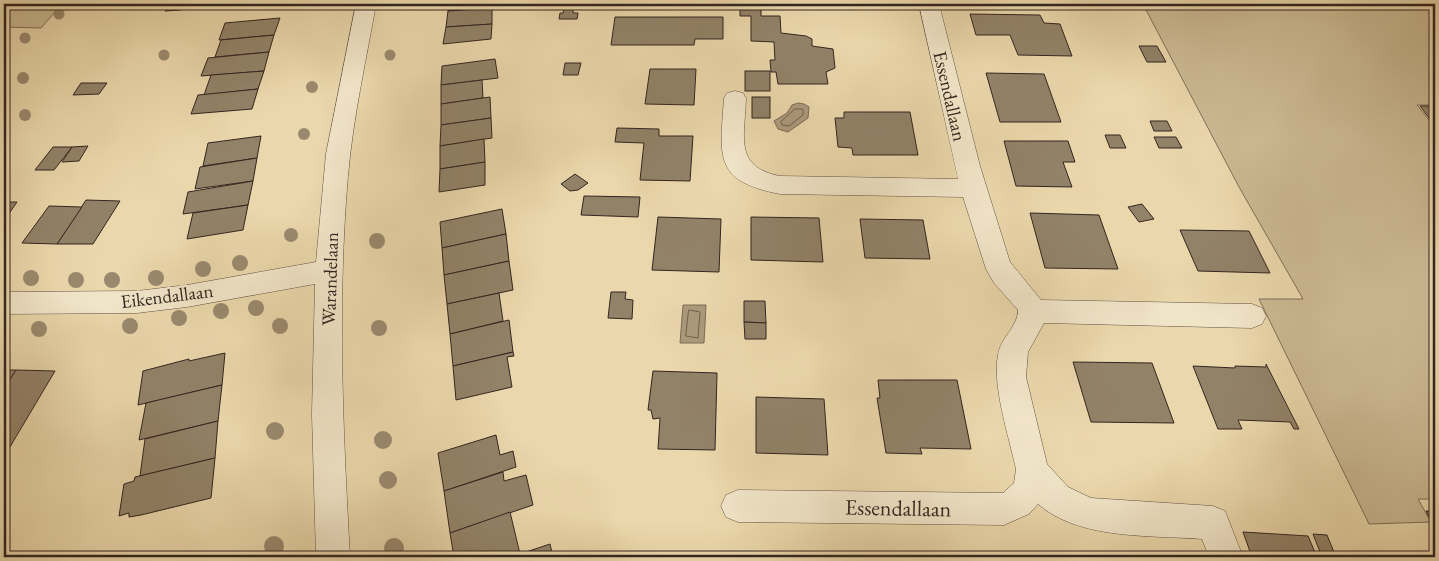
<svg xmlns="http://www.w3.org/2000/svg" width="1439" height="561" font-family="'EB Garamond',serif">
<rect width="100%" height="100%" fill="#ead7ab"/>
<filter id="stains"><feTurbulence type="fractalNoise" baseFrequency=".004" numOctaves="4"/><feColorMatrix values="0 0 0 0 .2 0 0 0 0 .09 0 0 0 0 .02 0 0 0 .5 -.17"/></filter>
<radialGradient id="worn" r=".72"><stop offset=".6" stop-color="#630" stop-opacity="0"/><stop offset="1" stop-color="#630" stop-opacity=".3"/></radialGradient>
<g fill="#cbb993" stroke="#7f6f5a">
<polygon points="4,4 62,4 41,28 4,27"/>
<polygon points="1435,5 1435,105 1417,105 1435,128 1435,499 1418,499 1431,522 1369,524 1259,299 1303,299 1239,187 1145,8"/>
</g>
<g fill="#ac9a7c" stroke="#7c6b57">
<polygon points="798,103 804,104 809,107 808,118 788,132 778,129 774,121 787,113 792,105"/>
<polygon points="683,305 706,305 704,343 680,343"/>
</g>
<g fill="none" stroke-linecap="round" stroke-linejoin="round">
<g stroke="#70604e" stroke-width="1">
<polygon points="795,109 803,109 803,115 789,126 782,125 781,122"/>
<polygon points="689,310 700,312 698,338 686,336"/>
</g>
</g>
<g fill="#928268" stroke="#332520">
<polygon points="170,4 185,4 181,10 165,11"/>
<polygon points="449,4 486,4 486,8 448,11"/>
<polygon points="492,8 492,24 446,27 448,11"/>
<polygon points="740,8 761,9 761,16 780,16 781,33 806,36 812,39 812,46 833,49 835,68 826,72 828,84 778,84 776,72 771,72 770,60 775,60 774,42 751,41 751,16 740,16"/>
<polygon points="564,9 573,9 573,13 578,13 577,19 559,19 560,13 563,13"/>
<polygon points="970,14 1040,15 1044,23 1060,24 1072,56 1018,55 1010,35 976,35"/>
<polygon points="615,17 723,17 723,39 695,39 694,45 611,45"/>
<polygon points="280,18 274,35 219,40 225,23"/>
<polygon points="492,24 491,39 443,44 446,27"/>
<polygon points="274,35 269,52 215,57 221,40"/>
<polygon points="1139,46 1157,46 1166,62 1147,62"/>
<polygon points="269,52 264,71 201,76 208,58"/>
<polygon points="495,59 498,78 441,85 442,66"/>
<polygon points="565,63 581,63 578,75 563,75"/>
<polygon points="650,69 696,69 694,105 645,104"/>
<polygon points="264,71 258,89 204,95 211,75"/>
<rect x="745" y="71" width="25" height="20"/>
<polygon points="986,73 1044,74 1061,122 1000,122"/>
<polygon points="482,80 483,98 441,104 441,85"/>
<polygon points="81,83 107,83 99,94 73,95"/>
<polygon points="258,89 252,109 191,114 198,95"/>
<polygon points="490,97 491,118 441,125 441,104"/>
<rect x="752" y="97" width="18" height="21"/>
<polygon points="1420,106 1435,106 1435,126"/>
<polygon points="844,112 910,112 918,155 853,155 852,148 838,147 835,118 844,118"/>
<polygon points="491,118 492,138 440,146 441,125"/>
<polygon points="1150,121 1167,121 1172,131 1154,131"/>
<polygon points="617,128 659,129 659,136 693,136 690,181 640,180 644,143 615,142"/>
<polygon points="1105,135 1120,135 1126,148 1110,148"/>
<polygon points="261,136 257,158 203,166 208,143"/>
<polygon points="1154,137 1176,137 1182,148 1159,148"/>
<polygon points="484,139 485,162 440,169 440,146"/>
<polygon points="1004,141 1068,141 1075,162 1063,162 1072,187 1016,186"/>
<polygon points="88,146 79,161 62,162 72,147"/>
<polygon points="53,147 72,147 54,170 35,170"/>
<polygon points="257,158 253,181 195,189 200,167"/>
<polygon points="485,162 485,185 439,192 440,169"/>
<polygon points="575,174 588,183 578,190 570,191 561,184"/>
<polygon points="253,181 248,205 183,214 188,192"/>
<polygon points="584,196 640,197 638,217 581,215"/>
<polygon points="86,200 120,201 93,244 57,244"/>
<polygon points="4,202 17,202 4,221"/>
<polygon points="1142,204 1154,219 1139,222 1128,207"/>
<polygon points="248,205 243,230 187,239 193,213"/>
<polygon points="49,206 82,207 57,244 22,243"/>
<polygon points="502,209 506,234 442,248 440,222"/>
<polygon points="1030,213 1099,215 1118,269 1045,268"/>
<polygon points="658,217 721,219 719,272 652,270"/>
<polygon points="751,217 819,218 823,262 751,260"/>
<polygon points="860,219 923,220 930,259 865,258"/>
<polygon points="1180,230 1249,231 1270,273 1198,271"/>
<polygon points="506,234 509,261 444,275 442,248"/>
<polygon points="509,261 513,290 447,304 444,275"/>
<polygon points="611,292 626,292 625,299 633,300 632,319 608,318"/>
<polygon points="499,293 503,321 450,334 447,304"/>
<polygon points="744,301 765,301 766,323 744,322"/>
<polygon points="509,320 513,352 453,366 450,334"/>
<polygon points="744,322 766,323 766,339 745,339"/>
<polygon points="513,352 514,356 507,357 512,387 456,400 453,366"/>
<polygon points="225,353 222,385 138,405 143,371 189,359 189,361"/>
<polygon points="1073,362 1152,363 1174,423 1091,422"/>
<polygon points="1266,364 1299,429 1294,429 1290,422 1238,420 1242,429 1218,429 1193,366 1235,368 1235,366 1266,367"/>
<polygon points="4,370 16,370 4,389"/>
<polygon points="16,370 55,371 4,457 4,389"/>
<polygon points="653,371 717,373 715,450 658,449 660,418 653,419 651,410 648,410"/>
<polygon points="878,380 957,380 971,449 920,448 922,454 886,453 877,398 880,398"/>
<polygon points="222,385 218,421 139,440 146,403"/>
<polygon points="756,397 824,399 828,455 756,453"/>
<polygon points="218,421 215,458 140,476 145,439"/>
<polygon points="496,435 500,455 513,451 516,467 444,491 438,453"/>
<polygon points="215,458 211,498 141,515 129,517 129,513 119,516 124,484 134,481 135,477"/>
<polygon points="503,472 504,481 526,475 533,505 450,533 444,491"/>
<polygon points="1426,511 1435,511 1435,529"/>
<polygon points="510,512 520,554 510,557 454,557 450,533"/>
<polygon points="1243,532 1308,536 1317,557 1252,557"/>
<polygon points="1313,534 1327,535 1336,557 1322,557"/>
<polygon points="550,544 553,557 510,557 520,554"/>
</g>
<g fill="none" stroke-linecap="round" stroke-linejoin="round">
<g stroke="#615243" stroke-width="1">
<g id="minor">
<path d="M356,4H376C366,61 353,118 348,176C337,303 343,430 350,557H316L312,414L315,284L187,307L137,313L4,314V292L137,291L187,285L316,262L326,154Z"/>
<path d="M919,4H939L980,166L1010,262L1041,300L1252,304L1262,308L1266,316L1262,324L1252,328L1044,323L1028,352L1026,377L1047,464L1068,487L1091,498L1213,506L1225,511L1243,557H1209L1202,539C1150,535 1079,540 1038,504L1029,514L1004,525L738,522L726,517L721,506L726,495L738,490L1003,493L1014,483L1016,469C1009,437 992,386 998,355C1000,338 1018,327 1018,310L994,283L986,269L963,197L780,194C713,181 720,157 724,98L727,93L735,91L743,93L746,98C745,136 733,167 780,176L958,179Z"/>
</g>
</g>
<use href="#minor" fill="#f1e5c8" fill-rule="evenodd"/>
</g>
<g fill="#9a896e">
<circle cx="59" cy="14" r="5.5"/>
<circle cx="25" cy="38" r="5.5"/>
<circle cx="164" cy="55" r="5.5"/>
<circle cx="390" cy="55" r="5.5"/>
<circle cx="23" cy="78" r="6"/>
<circle cx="312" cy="87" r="6"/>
<circle cx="25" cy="115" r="6"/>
<circle cx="304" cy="134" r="6"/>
<circle cx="291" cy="235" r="7"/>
<circle cx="377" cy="241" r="8"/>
<circle cx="240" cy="263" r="8"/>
<circle cx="203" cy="269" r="8"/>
<circle cx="31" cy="278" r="8"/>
<circle cx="156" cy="278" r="8"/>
<circle cx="76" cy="280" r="8"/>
<circle cx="112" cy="280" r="8"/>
<circle cx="256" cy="308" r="8"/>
<circle cx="221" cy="311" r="8"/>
<circle cx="179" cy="318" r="8"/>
<circle cx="130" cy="326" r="8"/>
<circle cx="280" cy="326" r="8"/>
<circle cx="379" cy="328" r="8"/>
<circle cx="39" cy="329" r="8"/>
<circle cx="275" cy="431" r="9"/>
<circle cx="383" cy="440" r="9"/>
<circle cx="388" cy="480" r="9"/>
<circle cx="274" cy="546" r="10"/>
<circle cx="394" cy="548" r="10"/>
</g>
<g text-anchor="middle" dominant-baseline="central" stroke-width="4.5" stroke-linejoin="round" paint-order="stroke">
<g font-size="19" fill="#332520" stroke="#f1e5c8">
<text transform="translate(950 96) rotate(77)">Essendallaan</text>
<text transform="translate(330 279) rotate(-88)">Warandelaan</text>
<text transform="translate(167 296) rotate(-7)">Eikendallaan</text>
</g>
<g font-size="22" fill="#332520" stroke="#f1e5c8">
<text transform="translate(898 508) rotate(1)">Essendallaan</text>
</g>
</g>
<rect width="1439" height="561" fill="none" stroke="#ead7ab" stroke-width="20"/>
<rect x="5" y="5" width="1429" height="551" fill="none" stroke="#332520" stroke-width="2.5"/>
<rect x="10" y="10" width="1419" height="541" fill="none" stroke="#332520"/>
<rect width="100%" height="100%" filter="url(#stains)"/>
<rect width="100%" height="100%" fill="url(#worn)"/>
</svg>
